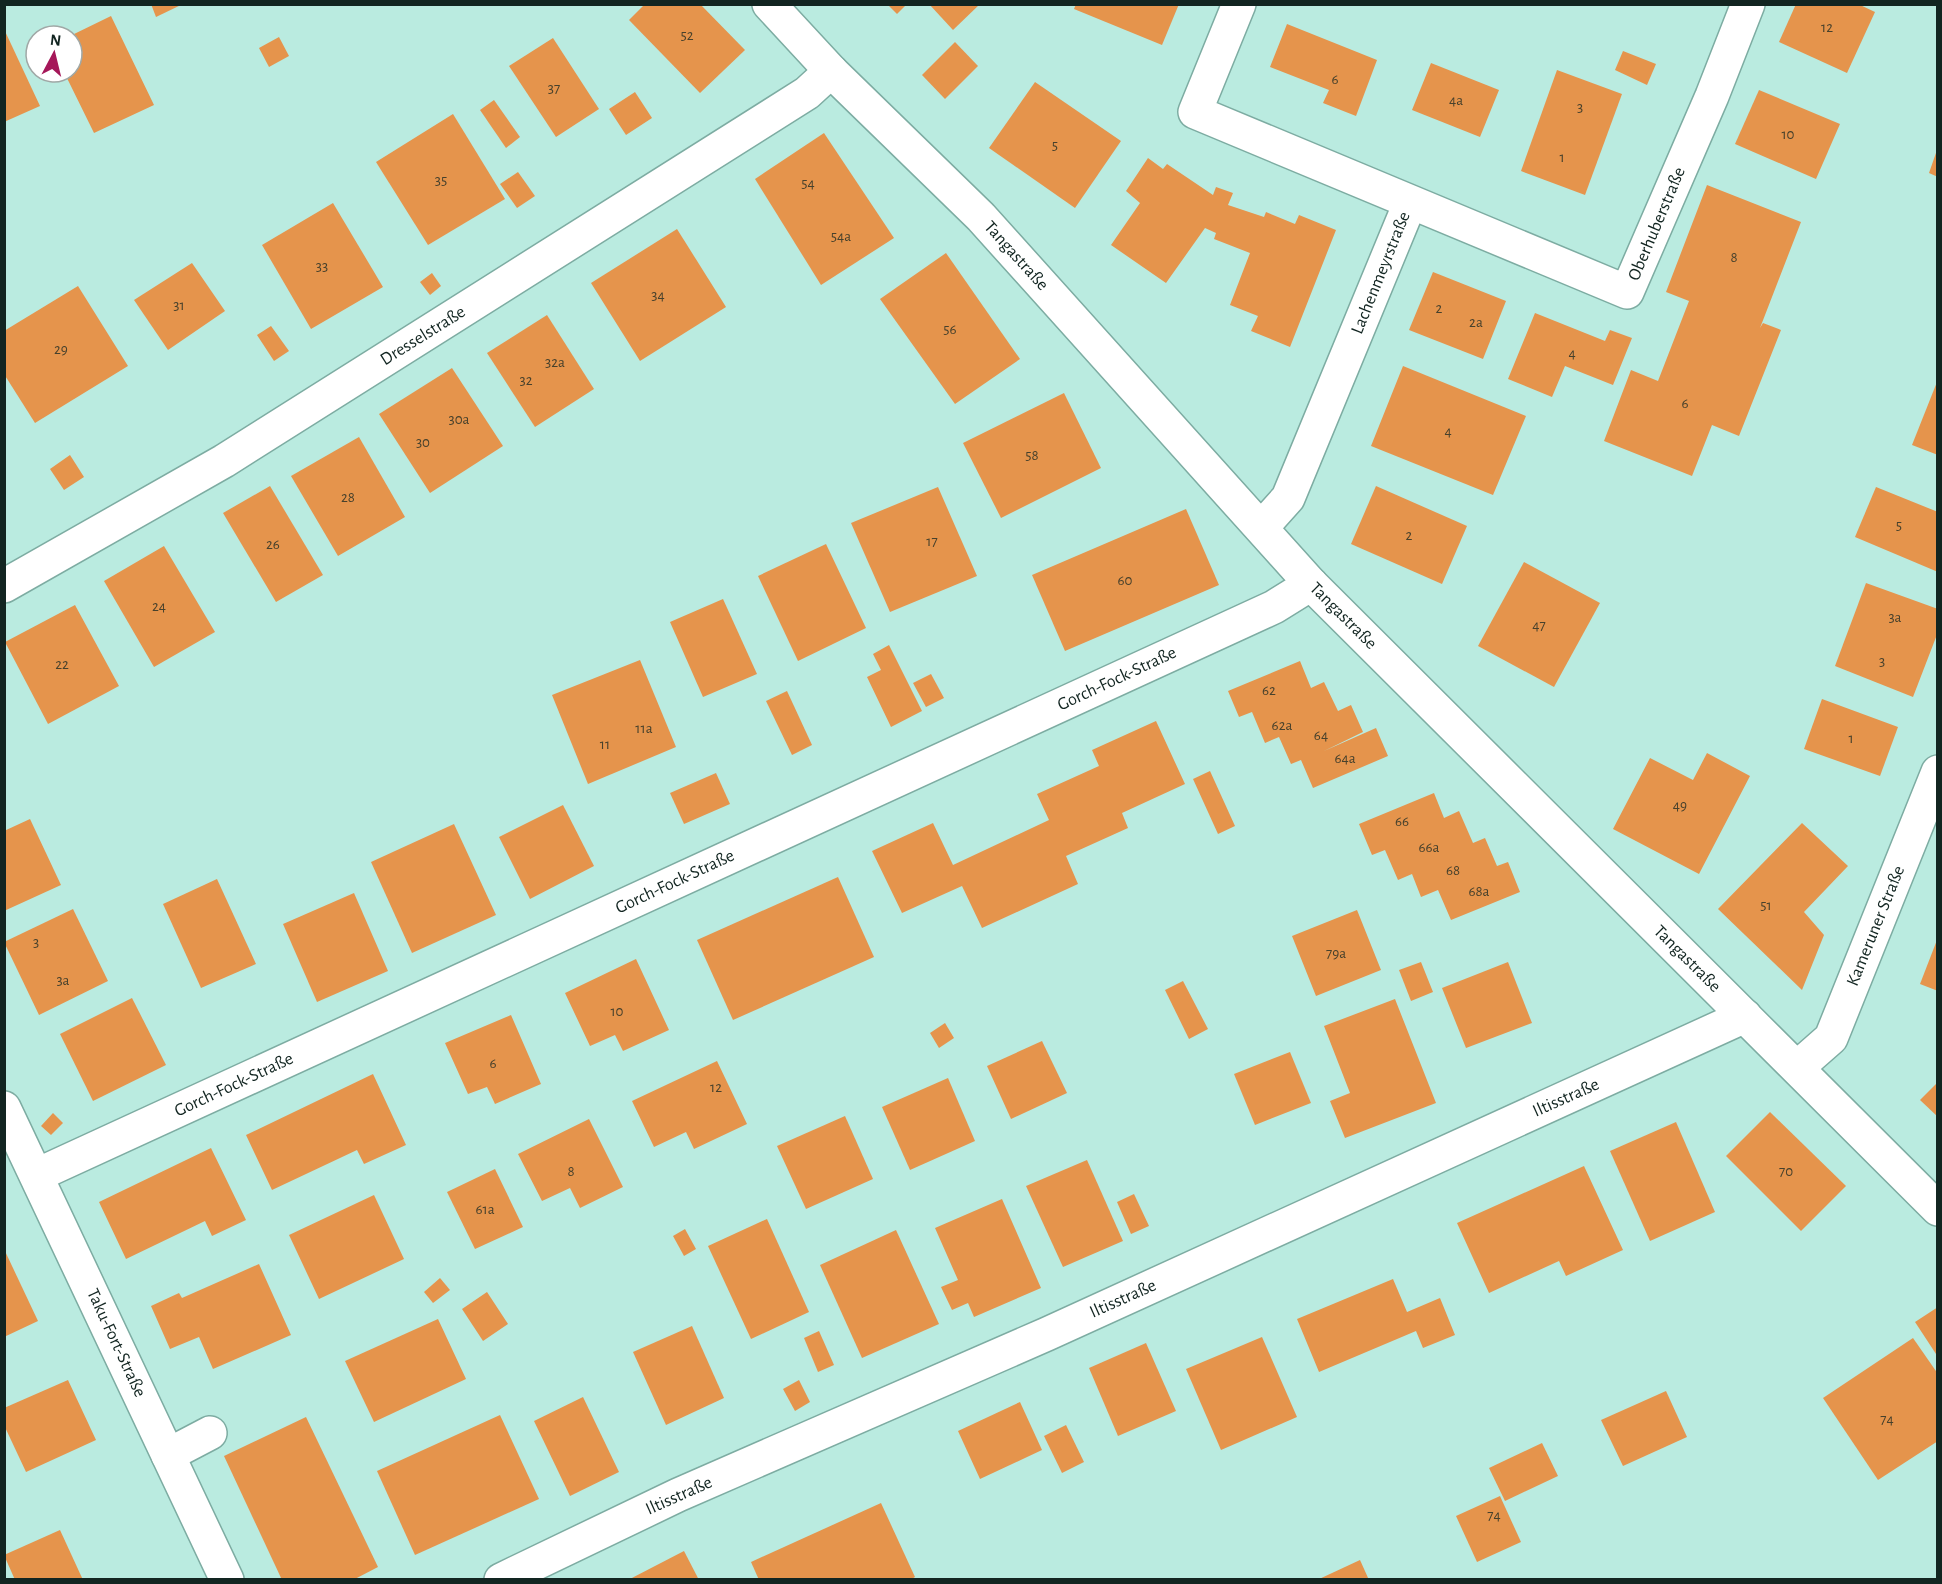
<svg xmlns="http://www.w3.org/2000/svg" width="1942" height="1584" font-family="'Alegreya Sans',sans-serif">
<rect width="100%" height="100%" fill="#baebe0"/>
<g fill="#e5944c">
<polygon points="151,4 183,4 156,17"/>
<polygon points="645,4 700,4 745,50 700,93 629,20"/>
<polygon points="887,4 907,4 897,14"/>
<polygon points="929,4 980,4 953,30"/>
<polygon points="1076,4 1179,4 1162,45 1074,9"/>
<polygon points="1796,4 1858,4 1875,12 1847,73 1779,42"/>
<polygon points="111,16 154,105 94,133 64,72 72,72 72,35"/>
<polygon points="1287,24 1377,60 1356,116 1323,103 1329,90 1270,67"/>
<polygon points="4,29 40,106 4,122"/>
<polygon points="279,37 289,56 269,67 259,48"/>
<polygon points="553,38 599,109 556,137 509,66"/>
<polygon points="955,42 978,66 945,99 922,75"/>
<polygon points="1623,51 1656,64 1647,85 1615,70"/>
<polygon points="1431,63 1499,90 1480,137 1412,110"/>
<polygon points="1557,70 1622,94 1585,195 1521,171"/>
<polygon points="1035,82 1121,141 1075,208 989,148"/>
<polygon points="1759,90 1840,124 1816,179 1735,144"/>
<polygon points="635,92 652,118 626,135 609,109"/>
<polygon points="494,100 520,137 506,148 480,110"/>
<polygon points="453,114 505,199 428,245 376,162"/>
<polygon points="824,133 894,238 821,285 755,179"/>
<polygon points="1937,150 1938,150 1938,177 1929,173"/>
<polygon points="1148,158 1163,169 1167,164 1213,195 1216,187 1233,193 1228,205 1264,217 1266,212 1295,224 1299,215 1336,230 1290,347 1251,331 1258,316 1230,305 1250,253 1214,239 1216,233 1205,228 1166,283 1111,245 1140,203 1126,191"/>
<polygon points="518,172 535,196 517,208 500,184"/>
<polygon points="1707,185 1801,222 1760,328 1763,323 1781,330 1739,436 1712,425 1692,476 1604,441 1631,370 1658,381 1689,301 1666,292"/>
<polygon points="333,203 383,287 311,329 262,245"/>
<polygon points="677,229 726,307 640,361 591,283"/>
<polygon points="946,253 1020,359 955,404 880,299"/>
<polygon points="192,263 225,311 168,350 134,300"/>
<polygon points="1433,272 1506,301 1483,359 1409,330"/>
<polygon points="432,273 441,286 430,295 420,282"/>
<polygon points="78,286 128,366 35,423 4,374 4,331"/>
<polygon points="1535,313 1605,341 1610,330 1632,338 1613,385 1565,366 1552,397 1508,379"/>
<polygon points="547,315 594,389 535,427 487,353"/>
<polygon points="271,326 289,351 274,361 257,335"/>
<polygon points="1403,366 1526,416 1493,495 1371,446"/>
<polygon points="452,368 503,446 430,493 379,414"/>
<polygon points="1937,382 1938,382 1938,455 1912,445"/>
<polygon points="1064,393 1101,468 1001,518 963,443"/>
<polygon points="359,437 405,517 338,556 291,476"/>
<polygon points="70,455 84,477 64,490 50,469"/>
<polygon points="270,486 323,575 276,602 223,513"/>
<polygon points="1376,486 1467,526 1442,584 1351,544"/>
<polygon points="938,487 977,576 890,612 851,523"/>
<polygon points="1876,487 1938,512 1938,572 1855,537"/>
<polygon points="1186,509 1219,585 1065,651 1032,575"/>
<polygon points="826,544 866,628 798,661 758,576"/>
<polygon points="164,546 215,632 154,667 104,581"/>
<polygon points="1524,562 1600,603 1554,687 1478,646"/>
<polygon points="1866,583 1938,609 1938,632 1913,697 1835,666"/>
<polygon points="723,599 757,674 703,697 670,622"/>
<polygon points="75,605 119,686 48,724 5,642"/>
<polygon points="889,645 922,711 891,727 867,677 881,670 873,654"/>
<polygon points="640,660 676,747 588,784 552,695"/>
<polygon points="1300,661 1311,688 1324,682 1338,711 1351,705 1363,732 1324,751 1376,728 1388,756 1313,788 1301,760 1291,764 1279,737 1265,743 1252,712 1239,717 1228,691"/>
<polygon points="931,674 944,698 926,707 913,683"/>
<polygon points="787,691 812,745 792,755 766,701"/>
<polygon points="1822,699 1898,727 1880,776 1804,749"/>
<polygon points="1156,721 1185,784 1122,813 1128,828 1066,856 1078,884 982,928 962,886 902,913 872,851 933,823 953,865 1049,820 1037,794 1099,766 1092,750"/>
<polygon points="1707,753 1750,776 1699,874 1613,829 1650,758 1693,780"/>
<polygon points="1210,771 1235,826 1218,834 1193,779"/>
<polygon points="716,773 730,804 684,824 670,793"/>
<polygon points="1434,793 1444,818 1459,811 1473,843 1485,838 1497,866 1508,862 1520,892 1451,920 1438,890 1421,897 1412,874 1398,880 1385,850 1372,855 1359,824"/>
<polygon points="563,805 594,866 530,899 499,837"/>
<polygon points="30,819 61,885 4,911 4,831"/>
<polygon points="1802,823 1848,866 1804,912 1824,935 1802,990 1718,909"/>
<polygon points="454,824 496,915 412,953 371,862"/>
<polygon points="838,877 874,957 733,1020 697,940"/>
<polygon points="217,879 256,964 201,988 163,904"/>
<polygon points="354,893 388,971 317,1002 283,924"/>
<polygon points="73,909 108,981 39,1015 4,942"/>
<polygon points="1357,910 1381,970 1316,996 1292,936"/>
<polygon points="1937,940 1938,940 1938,991 1920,984"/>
<polygon points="636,959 669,1030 623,1051 615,1035 590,1046 565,993"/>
<polygon points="1421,962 1433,992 1411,1001 1399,970"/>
<polygon points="1508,962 1532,1023 1466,1048 1442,988"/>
<polygon points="1183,981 1208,1029 1189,1039 1165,990"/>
<polygon points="132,998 166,1065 93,1101 60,1034"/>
<polygon points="1395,999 1436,1103 1345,1138 1330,1101 1350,1093 1324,1026"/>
<polygon points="511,1015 541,1084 495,1104 487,1087 468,1094 445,1043"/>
<polygon points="945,1023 954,1038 939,1048 930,1033"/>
<polygon points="1042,1041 1067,1093 1011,1119 987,1066"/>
<polygon points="1290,1052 1311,1103 1255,1125 1234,1074"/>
<polygon points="717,1061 747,1124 694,1149 686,1132 654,1147 632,1101"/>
<polygon points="373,1074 406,1145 364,1164 357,1150 272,1190 246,1135"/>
<polygon points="948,1078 975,1141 910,1170 882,1107"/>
<polygon points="1938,1082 1938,1117 1920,1100"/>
<polygon points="1770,1112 1846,1186 1801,1231 1726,1156"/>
<polygon points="53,1113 63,1123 51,1135 41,1126"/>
<polygon points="845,1116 873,1179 806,1209 777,1146"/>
<polygon points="589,1119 623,1187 580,1208 570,1188 542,1201 518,1154"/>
<polygon points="1676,1122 1715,1212 1650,1241 1610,1151"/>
<polygon points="211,1148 246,1220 212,1236 205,1221 126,1259 99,1202"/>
<polygon points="1087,1160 1123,1241 1063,1267 1026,1186"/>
<polygon points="1584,1166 1623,1250 1566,1276 1559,1261 1489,1293 1457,1223"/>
<polygon points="495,1169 523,1227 475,1249 447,1192"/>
<polygon points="1134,1194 1149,1226 1131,1234 1117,1202"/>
<polygon points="374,1195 404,1259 319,1299 289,1235"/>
<polygon points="1002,1199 1041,1288 974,1317 968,1303 952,1310 941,1287 958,1280 935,1228"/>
<polygon points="767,1219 809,1312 751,1339 708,1246"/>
<polygon points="685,1229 696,1249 684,1256 673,1236"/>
<polygon points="896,1230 939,1324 862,1358 820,1265"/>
<polygon points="4,1249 38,1321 4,1337"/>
<polygon points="259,1264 291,1335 213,1369 199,1337 170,1349 151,1306 179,1293 182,1298"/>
<polygon points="440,1278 450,1290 433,1303 424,1292"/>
<polygon points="1393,1279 1407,1312 1440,1298 1455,1335 1423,1348 1416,1331 1319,1372 1297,1319"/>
<polygon points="487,1292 508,1324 483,1341 462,1309"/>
<polygon points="1938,1307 1938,1357 1915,1322"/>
<polygon points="438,1319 466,1379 374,1422 345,1361"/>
<polygon points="692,1326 724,1398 666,1425 633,1352"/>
<polygon points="819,1331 834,1365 818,1372 804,1338"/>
<polygon points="1262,1337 1297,1417 1221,1450 1186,1369"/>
<polygon points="1913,1338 1938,1374 1938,1441 1878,1480 1823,1398"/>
<polygon points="1146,1343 1176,1411 1118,1436 1089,1368"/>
<polygon points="68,1380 96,1440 26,1472 4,1425 4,1408"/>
<polygon points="799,1380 810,1402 795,1411 783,1389"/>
<polygon points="1666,1391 1687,1437 1623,1466 1601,1420"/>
<polygon points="583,1397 619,1472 570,1496 534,1421"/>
<polygon points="1020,1402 1042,1450 980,1479 958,1431"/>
<polygon points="500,1415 539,1499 415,1555 377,1471"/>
<polygon points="306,1417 378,1567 353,1580 282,1580 224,1456"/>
<polygon points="1066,1425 1084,1462 1062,1473 1044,1436"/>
<polygon points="1542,1443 1558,1476 1505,1501 1489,1468"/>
<polygon points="1500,1496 1521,1542 1477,1562 1456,1516"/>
<polygon points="881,1503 915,1577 910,1580 759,1580 751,1562"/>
<polygon points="60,1530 83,1580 15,1580 4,1555"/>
<polygon points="684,1551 699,1580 628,1580 655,1566"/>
<polygon points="1360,1560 1369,1580 1317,1580"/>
</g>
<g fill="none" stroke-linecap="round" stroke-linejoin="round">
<g stroke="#7daca2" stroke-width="36">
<g id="minor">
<polyline points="769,4 831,71 981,217 1311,584 1938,1209"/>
<polyline points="1239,4 1195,112 1627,292 1712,96 1748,4"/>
<polyline points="1262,527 1288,498 1410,203"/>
<polyline points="4,586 224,461 807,93 831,71"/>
<polyline points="1798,1067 1831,1038 1938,772"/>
<polyline points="4,1108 227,1580"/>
<polyline points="37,1175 1274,607 1311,584"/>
<polyline points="168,1455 210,1433"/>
<polyline points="501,1580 678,1495 1047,1334 1745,1016"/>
</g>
</g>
<use href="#minor" stroke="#fff" stroke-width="33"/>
</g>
<g text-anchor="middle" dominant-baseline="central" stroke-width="4.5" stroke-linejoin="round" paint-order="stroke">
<g font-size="15" fill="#47412c">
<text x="1827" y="27">12</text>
<text x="687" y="35">52</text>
<text x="1335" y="79">6</text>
<text x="554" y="88">37</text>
<text x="1456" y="100">4a</text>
<text x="1580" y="107">3</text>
<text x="1788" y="134">10</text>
<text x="1055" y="145">5</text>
<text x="1562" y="157">1</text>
<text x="441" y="180">35</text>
<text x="808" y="183">54</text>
<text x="841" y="236">54a</text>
<text x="1734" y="257">8</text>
<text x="322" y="266">33</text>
<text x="658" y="295">34</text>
<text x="179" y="305">31</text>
<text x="1439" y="308">2</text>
<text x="1476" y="322">2a</text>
<text x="950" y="329">56</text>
<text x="61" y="349">29</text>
<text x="1572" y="353">4</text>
<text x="555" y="362">32a</text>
<text x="526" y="380">32</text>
<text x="1685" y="403">6</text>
<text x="459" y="419">30a</text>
<text x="1448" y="431">4</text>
<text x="423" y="442">30</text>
<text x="1032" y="455">58</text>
<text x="348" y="497">28</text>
<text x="1899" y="525">5</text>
<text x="1409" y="535">2</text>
<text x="932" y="541">17</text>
<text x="273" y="544">26</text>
<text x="1125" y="580">60</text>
<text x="159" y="606">24</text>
<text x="1895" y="617">3a</text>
<text x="1539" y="625">47</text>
<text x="1882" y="661">3</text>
<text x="62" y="664">22</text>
<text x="1269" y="690">62</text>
<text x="1282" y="725">62a</text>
<text x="644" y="728">11a</text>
<text x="1321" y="735">64</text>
<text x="1851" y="738">1</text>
<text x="605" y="744">11</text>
<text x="1345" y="758">64a</text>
<text x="1680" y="805">49</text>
<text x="1402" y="821">66</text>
<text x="1429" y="847">66a</text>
<text x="1453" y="870">68</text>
<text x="1479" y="891">68a</text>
<text x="1766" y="905">51</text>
<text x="36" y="942">3</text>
<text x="1336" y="953">79a</text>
<text x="63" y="980">3a</text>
<text x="617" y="1011">10</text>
<text x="493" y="1063">6</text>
<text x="716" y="1087">12</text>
<text x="571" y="1171">8</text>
<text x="1786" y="1171">70</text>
<text x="485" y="1209">61a</text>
<text x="1887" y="1419">74</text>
<text x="1494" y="1515">74</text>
</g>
<g font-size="18" fill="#122521" stroke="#fff">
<text transform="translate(1657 224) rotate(-67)">Oberhuberstraße</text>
<text transform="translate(1016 256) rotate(48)">Tangastraße</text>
<text transform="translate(1381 273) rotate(-68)">Lachenmeyrstraße</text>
<text transform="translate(423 336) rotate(-32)">Dresselstraße</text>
<text transform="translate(1343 616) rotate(45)">Tangastraße</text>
<text transform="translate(1117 679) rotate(-25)">Gorch-Fock-Straße</text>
<text transform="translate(675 882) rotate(-25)">Gorch-Fock-Straße</text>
<text transform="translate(1876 926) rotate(-68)">Kameruner Straße</text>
<text transform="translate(1687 959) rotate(45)">Tangastraße</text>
<text transform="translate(234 1085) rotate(-25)">Gorch-Fock-Straße</text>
<text transform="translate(1566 1098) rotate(-24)">Iltisstraße</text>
<text transform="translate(1123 1299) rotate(-24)">Iltisstraße</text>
<text transform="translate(116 1343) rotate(65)">Taku-Fort-Straße</text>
<text transform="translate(679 1496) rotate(-24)">Iltisstraße</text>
</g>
</g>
<rect width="1942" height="1584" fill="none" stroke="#122521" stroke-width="12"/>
<g transform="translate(54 54) rotate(7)"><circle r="28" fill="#ffffff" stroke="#a0a8a6" stroke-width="1.5"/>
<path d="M0-4.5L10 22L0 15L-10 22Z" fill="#a51759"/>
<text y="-9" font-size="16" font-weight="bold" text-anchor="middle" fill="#122521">N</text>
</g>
</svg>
